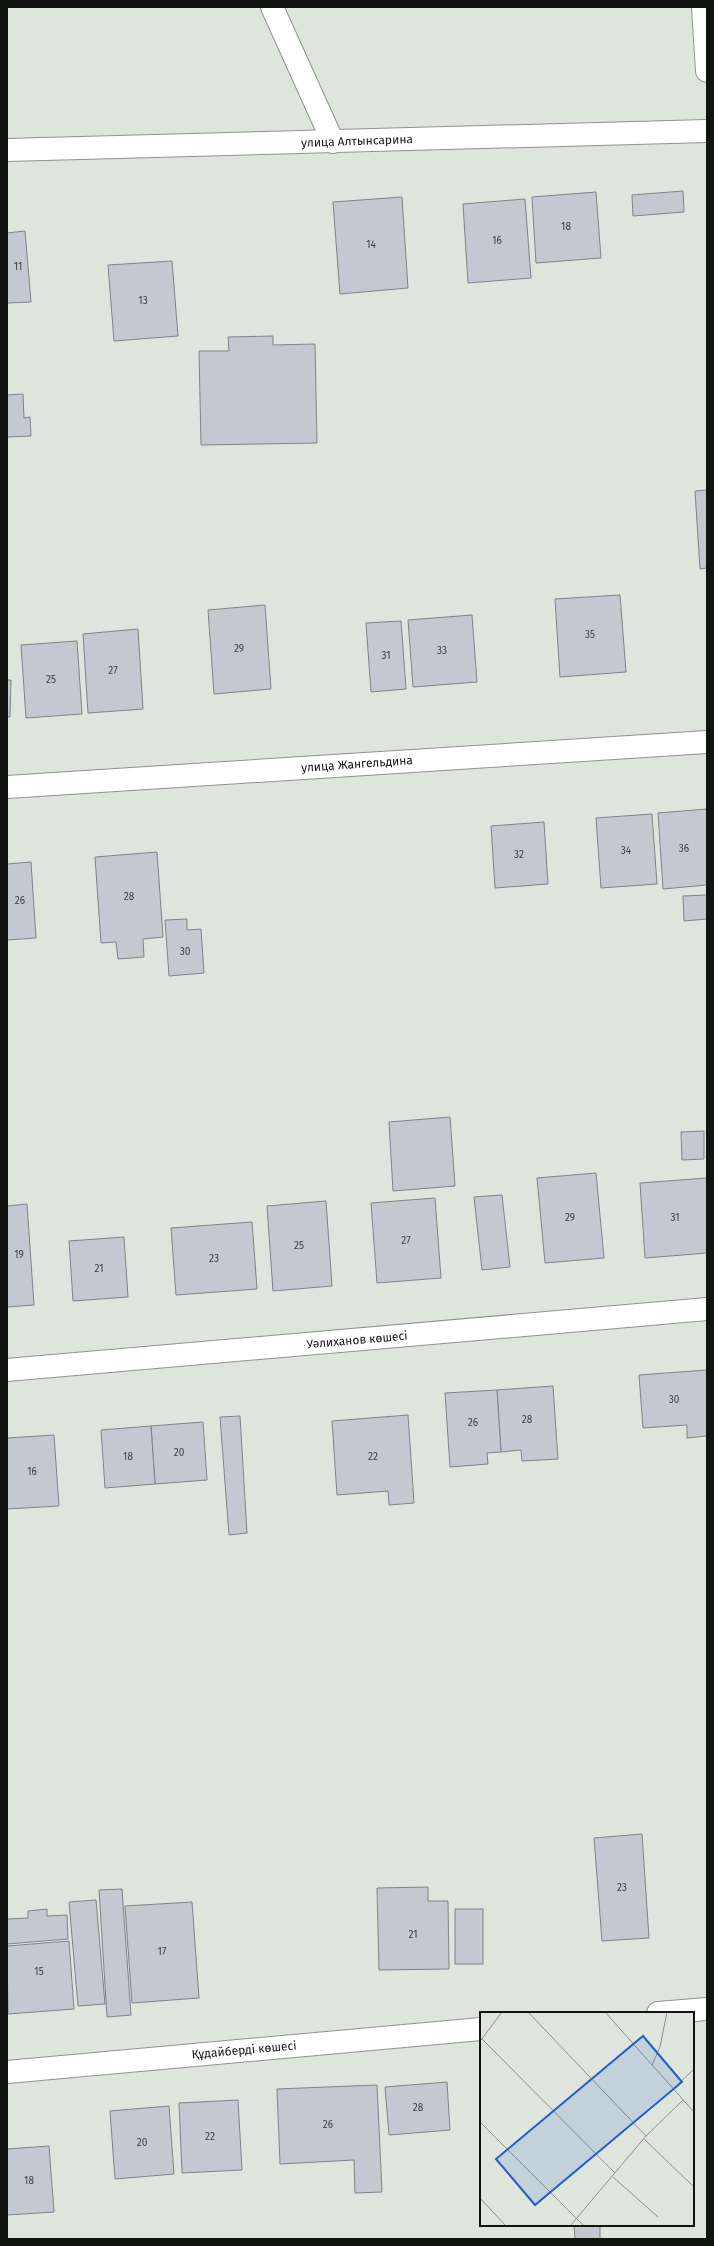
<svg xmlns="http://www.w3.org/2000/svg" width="714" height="2246" font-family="'Fira Sans',sans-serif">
<rect width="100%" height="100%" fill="#dee5dd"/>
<g fill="#c4c9d1" stroke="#7f838b">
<polygon points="683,191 684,212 633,216 632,195"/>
<polygon points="596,192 601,258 536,263 532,197"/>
<polygon points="402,197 408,288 340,294 333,202"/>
<polygon points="525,199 531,278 468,283 463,204"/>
<polygon points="25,231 31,302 7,303 7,233"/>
<polygon points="172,261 178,336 114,341 108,265"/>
<polygon points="273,336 273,345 315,344 317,443 201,445 199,351 229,351 228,337"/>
<polygon points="23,394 24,418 30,417 31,436 7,437 7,395"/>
<polygon points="707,490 707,568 700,569 695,491"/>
<polygon points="620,595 626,672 560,677 555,599"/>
<polygon points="265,605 271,689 214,694 208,610"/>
<polygon points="472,615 477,682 413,687 408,620"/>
<polygon points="401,621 406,689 371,692 366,623"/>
<polygon points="138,629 143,709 88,713 83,634"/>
<polygon points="77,641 82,714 26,718 21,645"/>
<polygon points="7,680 11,680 10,717 7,717"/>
<polygon points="707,809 707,885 663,889 658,813"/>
<polygon points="652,814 657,884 601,888 596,818"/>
<polygon points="544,822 548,884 495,888 491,826"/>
<polygon points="157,852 163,937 143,939 144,957 118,959 116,942 101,943 95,857"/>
<polygon points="31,862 36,938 7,940 7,864"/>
<polygon points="707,895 707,919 684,921 683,896"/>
<polygon points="187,919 187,930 201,929 204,973 169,976 165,920"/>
<polygon points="450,1117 455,1186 393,1191 389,1122"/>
<polygon points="704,1131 704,1159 682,1160 681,1132"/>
<polygon points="596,1173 604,1258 545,1263 537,1178"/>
<polygon points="707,1178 707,1253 645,1258 640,1183"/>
<polygon points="502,1195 510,1267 482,1270 474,1197"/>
<polygon points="435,1198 441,1278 377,1283 371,1203"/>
<polygon points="326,1201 332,1286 273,1291 267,1206"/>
<polygon points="27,1204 34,1305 7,1307 7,1206"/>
<polygon points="252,1222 257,1289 176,1295 171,1228"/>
<polygon points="124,1237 128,1297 73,1301 69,1241"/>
<polygon points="707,1370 707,1436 687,1438 687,1425 643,1428 639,1375"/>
<polygon points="553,1386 558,1459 522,1461 521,1450 501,1452 497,1390"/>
<polygon points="497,1390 501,1452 487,1453 488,1464 450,1467 445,1393"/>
<polygon points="408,1415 414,1503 389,1505 388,1491 337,1495 332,1421"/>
<polygon points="240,1416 247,1533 229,1535 220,1417"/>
<polygon points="203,1422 207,1480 155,1484 151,1426"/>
<polygon points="151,1426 155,1484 105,1488 101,1430"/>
<polygon points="54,1435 59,1506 7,1509 7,1438"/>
<polygon points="642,1834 649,1938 602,1941 594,1838"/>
<polygon points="428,1887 428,1901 448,1901 449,1969 379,1970 377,1888"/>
<polygon points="122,1889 131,2015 107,2017 99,1890"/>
<polygon points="96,1900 105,2004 78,2006 69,1902"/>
<polygon points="192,1902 199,1998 132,2003 125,1906"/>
<polygon points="47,1909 47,1916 67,1915 68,1939 7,1944 7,1919 28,1918 28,1911"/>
<rect x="455" y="1909" width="28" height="55"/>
<polygon points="69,1941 74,2009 8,2014 7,1946"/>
<polygon points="447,2082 450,2130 389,2135 385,2087"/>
<polygon points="377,2085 382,2192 355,2193 354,2160 280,2164 277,2089"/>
<polygon points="238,2100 242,2170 182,2173 179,2103"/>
<polygon points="169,2106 174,2174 115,2179 110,2111"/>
<polygon points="49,2146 54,2212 7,2215 7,2149"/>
<polygon points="574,2225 600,2225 600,2239 575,2239"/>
</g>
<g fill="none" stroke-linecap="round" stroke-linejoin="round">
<g stroke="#8d948c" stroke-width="24">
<g id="minor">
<polyline points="272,7 333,142"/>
<polyline points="703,7 707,71"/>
<polyline points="7,150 707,131"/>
<polyline points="7,787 707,742"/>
<polyline points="7,1370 707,1309"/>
<polyline points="658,2013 707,2009"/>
<polyline points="7,2072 481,2029"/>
</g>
</g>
<use href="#minor" stroke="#fff" stroke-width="22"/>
</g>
<g text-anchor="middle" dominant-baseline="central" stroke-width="4" stroke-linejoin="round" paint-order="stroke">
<g font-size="10" fill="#3e4142">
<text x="566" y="227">18</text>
<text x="497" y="241">16</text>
<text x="371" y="245">14</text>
<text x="18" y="267">11</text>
<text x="143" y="301">13</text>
<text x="590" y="635">35</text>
<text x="239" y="649">29</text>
<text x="442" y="651">33</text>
<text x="386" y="656">31</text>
<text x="113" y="671">27</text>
<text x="51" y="680">25</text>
<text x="684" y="849">36</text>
<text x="626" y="851">34</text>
<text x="519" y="855">32</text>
<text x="129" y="897">28</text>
<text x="20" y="901">26</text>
<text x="185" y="952">30</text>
<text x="570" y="1218">29</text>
<text x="675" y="1218">31</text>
<text x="406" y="1241">27</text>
<text x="299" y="1246">25</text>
<text x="19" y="1255">19</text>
<text x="214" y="1259">23</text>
<text x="99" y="1269">21</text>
<text x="674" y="1400">30</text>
<text x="527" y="1420">28</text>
<text x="473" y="1423">26</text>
<text x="179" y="1453">20</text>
<text x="128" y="1457">18</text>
<text x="373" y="1457">22</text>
<text x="32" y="1472">16</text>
<text x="622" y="1888">23</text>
<text x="413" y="1935">21</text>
<text x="162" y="1952">17</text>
<text x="39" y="1972">15</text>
<text x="418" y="2108">28</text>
<text x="328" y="2125">26</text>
<text x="210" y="2137">22</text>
<text x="142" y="2143">20</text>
<text x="29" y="2181">18</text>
</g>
<g font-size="12" fill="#121412" stroke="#fff">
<text transform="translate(357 141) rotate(-2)">улица Алтынсарина</text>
<text transform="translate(357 764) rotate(-4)">улица Жангельдина</text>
<text transform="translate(357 1340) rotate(-5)">Уәлиханов көшесі</text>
<text transform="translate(244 2050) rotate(-5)">Құдайберді көшесі</text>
</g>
</g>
<g transform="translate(480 2012)">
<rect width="214" height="214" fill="#dee5dd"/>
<path fill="none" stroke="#8c918c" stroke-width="1" d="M48,0L166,124M125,0L214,100M2,27L135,161M1,28L22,0M172,53L180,35L187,0M193,77L214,57M0,110L104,214M164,127L214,175M133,165L178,205M0,186L26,214M90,214L166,124L203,88"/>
<path fill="#285cca" fill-opacity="0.15" stroke="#285cca" stroke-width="2" d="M163,24L202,70L55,193L16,147Z"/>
<rect width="214" height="214" fill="none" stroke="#121412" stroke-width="2"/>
</g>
<rect width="714" height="2246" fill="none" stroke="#121412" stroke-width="16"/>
</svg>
